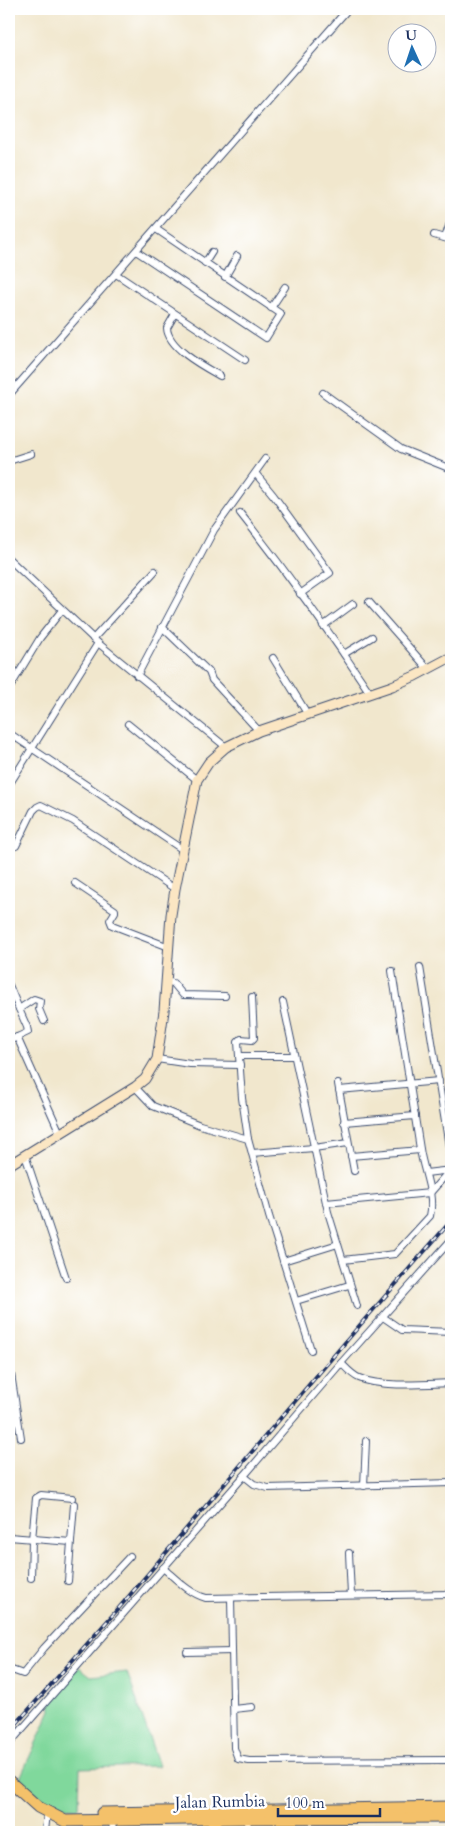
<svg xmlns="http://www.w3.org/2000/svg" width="460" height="1841" font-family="Cardo,serif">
<rect width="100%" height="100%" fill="#fff"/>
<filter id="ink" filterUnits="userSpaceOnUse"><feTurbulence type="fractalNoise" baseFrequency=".02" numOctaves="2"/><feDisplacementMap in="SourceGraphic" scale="10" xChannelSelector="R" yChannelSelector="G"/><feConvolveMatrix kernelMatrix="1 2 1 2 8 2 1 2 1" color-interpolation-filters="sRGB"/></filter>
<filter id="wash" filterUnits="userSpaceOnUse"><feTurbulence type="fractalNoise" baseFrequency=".0096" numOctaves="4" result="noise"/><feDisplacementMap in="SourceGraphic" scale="20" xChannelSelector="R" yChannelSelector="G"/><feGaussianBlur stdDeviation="1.12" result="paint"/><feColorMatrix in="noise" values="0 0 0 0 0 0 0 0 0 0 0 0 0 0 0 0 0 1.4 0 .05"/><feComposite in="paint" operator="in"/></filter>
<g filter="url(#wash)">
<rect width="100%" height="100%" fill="#f1e7cd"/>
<polygon fill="#80d89c" stroke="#4e847d" points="79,1667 91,1676 127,1672 159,1766 80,1768 79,1808 55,1807 43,1801 19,1780 51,1710 50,1700"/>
</g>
<g filter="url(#ink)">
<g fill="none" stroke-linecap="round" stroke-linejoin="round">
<g stroke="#3b4b6f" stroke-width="8">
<g id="street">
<polyline points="434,235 451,240"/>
<polyline points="445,238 451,220"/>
<polyline points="136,251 266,338 281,314 156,229"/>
<polyline points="205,263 212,252"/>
<polyline points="116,274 245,360"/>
<polyline points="225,277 237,256"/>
<polyline points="271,308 285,287"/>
<path d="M175,314L167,328C168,348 204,367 220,376"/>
<polyline points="323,393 401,449 451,469"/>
<polyline points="9,395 348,9"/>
<polyline points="9,461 31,454"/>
<polyline points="256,474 274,496 330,573 300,594"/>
<path d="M240,513C286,571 329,631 370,693"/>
<polyline points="9,559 98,643 226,747"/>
<polyline points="369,602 428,669"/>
<polyline points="323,626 353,604"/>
<polyline points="162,627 209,672 212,680 259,731"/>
<polyline points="93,639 155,571"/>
<polyline points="344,654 372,637"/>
<polyline points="273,658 308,715"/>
<polyline points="137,676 214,530 265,459"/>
<polyline points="9,689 40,638 62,610"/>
<polyline points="128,724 197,780"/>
<polyline points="9,733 183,850"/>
<polyline points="9,785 98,643"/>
<polyline points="9,848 16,846 33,811 37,807 41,805 73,821 175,889"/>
<polyline points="75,883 115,910 115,912 110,920 112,925 169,947"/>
<polyline points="420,967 451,1159"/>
<polyline points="166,981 173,983 183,995 225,996"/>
<polyline points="9,985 19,1009"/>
<polyline points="252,997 254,1038 252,1040 241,1039 238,1042 242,1098 248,1139 269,1216 311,1350"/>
<polyline points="283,1002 328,1212 357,1306"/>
<polyline points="17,1037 60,1133"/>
<polyline points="9,1041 28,1032 27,1027 19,1009 34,999 40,1001 39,1009 44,1021"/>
<polyline points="240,1056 293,1056"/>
<polyline points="157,1059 190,1064 240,1065"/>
<polyline points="338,1084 354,1171"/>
<polyline points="135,1087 153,1106 200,1125 248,1139"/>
<polyline points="339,1090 439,1081"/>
<polyline points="344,1122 415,1116"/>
<polyline points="252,1153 314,1148 348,1143"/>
<polyline points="25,1155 66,1278"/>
<polyline points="351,1156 420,1150"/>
<polyline points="426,1173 451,1170"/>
<polyline points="326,1203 430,1193 451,1169"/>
<path d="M343,1260L395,1254L430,1216C435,1194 423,1171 420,1149C411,1090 402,1031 392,971"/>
<polyline points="283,1261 338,1244"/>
<polyline points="296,1301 349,1285"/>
<polyline points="383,1317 402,1330 451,1332"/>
<polyline points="9,1361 21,1438"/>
<path d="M341,1363C346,1368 352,1375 359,1378C382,1388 426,1384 451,1383"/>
<polyline points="244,1476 254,1484 268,1488 451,1483"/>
<polyline points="364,1486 366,1441"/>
<polyline points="9,1537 71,1542 74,1504"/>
<polyline points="349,1553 351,1595"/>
<path d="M163,1568C176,1579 190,1594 206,1598L451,1594"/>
<polyline points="31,1578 32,1539 36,1498 41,1495 72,1498"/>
<polyline points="68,1581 71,1542"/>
<polyline points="231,1598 234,1748 238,1759 249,1761 451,1760"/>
<polyline points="187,1652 232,1651"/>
<polyline points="9,1669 23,1674 44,1648 130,1556"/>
<polyline points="234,1709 252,1707"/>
<polyline points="9,1744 244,1476 341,1363 451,1240"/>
<polyline points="112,1820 113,1832"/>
<polyline points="45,1832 47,1812"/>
<polyline points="247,1832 248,1818"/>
</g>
</g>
<g stroke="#3b4b6f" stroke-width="11">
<polyline id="secondary" points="9,1165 135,1087 145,1079 157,1059 164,1011 171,915 175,889 197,780 209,762 226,747 259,731 392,686 415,676 451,657"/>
</g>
<g stroke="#3b4b6f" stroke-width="13">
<g id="highway">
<polyline points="9,1781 38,1807 65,1821 248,1818 451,1817"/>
<polyline points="102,1813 451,1807"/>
</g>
</g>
<use href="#street" stroke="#fff" stroke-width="6"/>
<use href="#secondary" stroke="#fbe6c3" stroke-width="9"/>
<use href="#highway" stroke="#f4c16a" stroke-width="11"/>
<g stroke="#1b2f5e" stroke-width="4">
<polyline id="rail" points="9,1732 118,1609 360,1325 451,1221"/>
</g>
<use href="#rail" stroke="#fff" stroke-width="2" stroke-dasharray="5.5" stroke-linecap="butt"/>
</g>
</g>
<g text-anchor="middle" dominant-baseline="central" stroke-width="5" stroke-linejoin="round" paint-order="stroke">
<g font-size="16" fill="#1b2f5e" stroke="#fff">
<text transform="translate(220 1802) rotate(-1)">Jalan Rumbia</text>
</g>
</g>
<rect width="460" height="1841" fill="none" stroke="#fff" stroke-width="30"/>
<g transform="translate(412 48) rotate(357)"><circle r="24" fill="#ffffff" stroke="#a4acbf"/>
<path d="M0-4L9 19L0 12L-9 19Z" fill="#1f6fb2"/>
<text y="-8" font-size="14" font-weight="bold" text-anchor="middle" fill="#1b2f5e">U</text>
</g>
<path d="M278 1808v8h102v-8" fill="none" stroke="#1b2f5e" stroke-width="2.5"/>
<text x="285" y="1808" font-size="15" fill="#1b2f5e" stroke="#ffffff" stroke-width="4" paint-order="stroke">100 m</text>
</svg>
